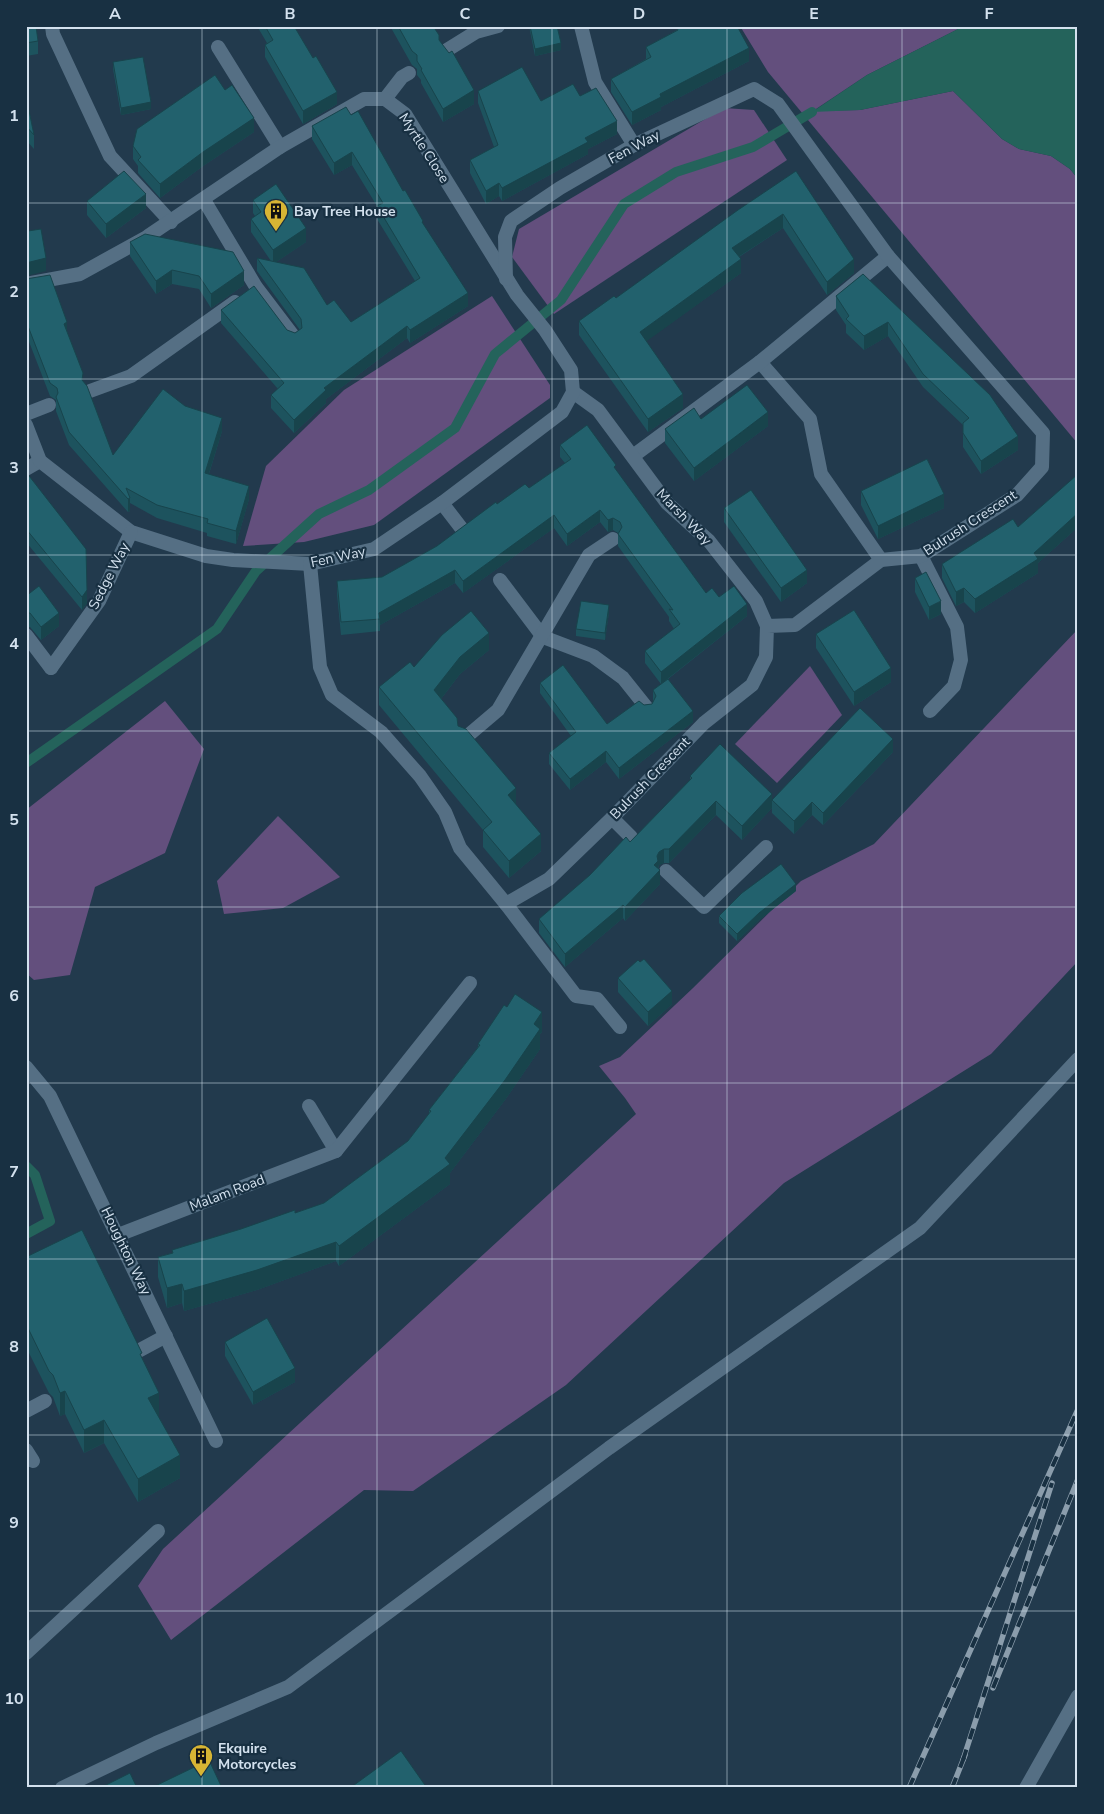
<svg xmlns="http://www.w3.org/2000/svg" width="1104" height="1814" font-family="'Nunito Sans',sans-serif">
<rect width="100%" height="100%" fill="#223a4d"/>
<g fill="#634f7d">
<polygon points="740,26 964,26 867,75 813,111 860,110 953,91 1002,139 1019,149 1051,156 1070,169 1078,179 1078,444 768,72"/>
<polygon points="724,108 754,110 787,160 554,314 512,257 519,229"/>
<polygon points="492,296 550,385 550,398 374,525 304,542 243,546 266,466 344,390"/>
<polygon points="1078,629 1078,961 991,1054 784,1183 566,1385 413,1491 364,1490 171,1640 138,1586 163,1549 636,1114 625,1098 599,1066 620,1057 693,988 801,881 874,844"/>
<polygon points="810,666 842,715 777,783 735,744"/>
<polygon points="165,701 204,749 165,853 95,887 70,975 34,980 26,973 26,810"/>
<polygon points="278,816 340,877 283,908 224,914 217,881"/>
</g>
<polygon fill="#24635b" points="964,26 1078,26 1078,179 1070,169 1051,156 1019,149 1002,139 953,91 860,110 812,112 867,75"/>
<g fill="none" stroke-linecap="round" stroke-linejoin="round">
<g stroke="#24635b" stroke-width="10">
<polyline points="26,763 217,629 256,571 319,514 369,490 455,428 495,354 561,300 624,204 676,172 753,147 812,112"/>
<polyline points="26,1166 35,1175 50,1221 26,1234"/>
</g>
<g stroke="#556f84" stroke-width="14">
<polyline points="52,26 53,34 110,156 171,222"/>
<polyline points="581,26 595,82 634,145"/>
<polyline points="218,47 280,147"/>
<polyline points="447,50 476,32 498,26"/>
<polyline points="385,99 402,77 409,73"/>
<polyline points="760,362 810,419 821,474 881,560"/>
<polyline points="90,391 131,376 235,302"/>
<polyline points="26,414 49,405"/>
<polyline points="633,456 760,362 888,256"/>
<polyline points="26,469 40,461"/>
<polyline points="442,503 462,529"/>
<polyline points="921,556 957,627 961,660 954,686 930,711"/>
<polyline points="500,580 543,637 593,656 623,678 647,708"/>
<polyline points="26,635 51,668"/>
<polyline points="465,738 498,710 589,555 613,539"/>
<polyline points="612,818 631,837"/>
<polyline points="666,871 704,907 766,847"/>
<polyline points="506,904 576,996 597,999 620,1027"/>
<polyline points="140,1350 166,1336"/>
<polyline points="26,1411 45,1401"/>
<polyline points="26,1450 33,1461"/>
<polyline points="26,1653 158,1531"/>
<polyline points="62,1788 156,1743 288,1687 609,1448 920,1228 1078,1059"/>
<polyline points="1026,1788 1078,1696"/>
</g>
<polyline stroke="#556f84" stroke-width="14" points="26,284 80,274 145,238"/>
<g stroke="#556f84" stroke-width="14">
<polyline points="204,200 256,287 294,337"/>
<polyline points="573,392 598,410 667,503 709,541 756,601 767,626"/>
<polyline points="26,425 40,461 131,532 206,556 233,560 310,564 374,549 442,503 562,412 573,392 571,370 545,330 517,295 405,114 385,99 364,99 280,147 148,236"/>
<polyline points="310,564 320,667 332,695 381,732 420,776 445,812 460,848 506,904 549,879 612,818 704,723 752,685 766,657 767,626 795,625 881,560 921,556 1017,495 1042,467 1043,433 888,256 778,104 754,89 634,145 560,188 511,221 505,237 506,279"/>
<polyline points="51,668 99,601 131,532"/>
<polyline points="26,1067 50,1096 216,1441"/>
<polyline points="309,1106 336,1151"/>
<polyline points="118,1235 336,1151 470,983"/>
</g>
<g stroke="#8b9dac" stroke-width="5.5">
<g id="rail">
<polyline points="993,1688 1078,1479"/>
<polyline points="963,1760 1052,1483"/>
<polyline points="909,1788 1078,1409"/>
<polyline points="952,1788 965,1755"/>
</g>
</g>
<use href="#rail" stroke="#183042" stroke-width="4" stroke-dasharray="11" stroke-linecap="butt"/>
</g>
<g fill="#1d535e">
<polygon points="26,26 44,26 43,28 36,29 38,41 38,54 26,56"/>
<polygon points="257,26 294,26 337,104 303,124 265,57 265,45 267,43"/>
<polygon points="390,26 433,26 439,40 474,104 443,122 421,83 421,80 417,75 417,69 412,65"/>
<polygon points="529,26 557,26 561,50 535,56"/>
<polygon points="677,28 749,61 661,107 661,110 632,125 611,92 611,79 646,59 646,47 677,30"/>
<polygon points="113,62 151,109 121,115 113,69"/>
<polygon points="478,91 541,101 580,96 617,134 588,149 588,154 502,201 499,196 486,204 470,173 470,160 494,147 478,103"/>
<polygon points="26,96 34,135 34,149 26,140"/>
<polygon points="351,115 403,191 423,224 468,306 410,343 407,338 326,399 326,403 294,433 271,408 271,395 278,389 221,323 221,310 287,330 295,333 300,330 257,271 257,258 271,261 251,232 251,219 255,216 253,213 253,200 306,242 276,262 327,305 351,322 415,281 377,219 377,206 352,165 334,175 312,139 312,126"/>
<polygon points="254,132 203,166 160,198 138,173 138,166 133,159 133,146"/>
<polygon points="796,171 854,273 827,295 783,228 739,257 741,273 646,341 683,408 648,432 579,335 579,321 616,298"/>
<polygon points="87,201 146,208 106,238 87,215"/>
<polygon points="130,242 244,285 211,308 199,289 172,284 156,294 130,256"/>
<polygon points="863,274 1018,450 981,474 963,447 963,425 923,387 888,336 864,350 846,333 846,325 836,310 836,296"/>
<polygon points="26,279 67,331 83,381 113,455 185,406 222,431 209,474 249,499 236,544 207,536 207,533 157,518 130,503 130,511 128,512 69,445 56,411 56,400 50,396 26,334"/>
<polygon points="768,426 694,481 665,443 665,429"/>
<polygon points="560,445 616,470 706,593 719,597 747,616 668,679 693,722 619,779 606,762 570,790 549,764 549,753 571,736 540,693 540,683 607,724 644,705 652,704 653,702 653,690 661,684 645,663 645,651 674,629 669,621 669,617 618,546 618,533 613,530 608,532 600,522 567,546 554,528 463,593 455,583 380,625 380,631 341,635 337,594 337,581 382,577 437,546 497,504 529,488 565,463 560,457"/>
<polygon points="26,472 87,603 82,610 26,542"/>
<polygon points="1078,474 1078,527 1038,563 1038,573 975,613 964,602 956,606 942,578 942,564 1018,527"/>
<polygon points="861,491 944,508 878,539 861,505"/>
<polygon points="724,508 807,583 781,602 724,522"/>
<polygon points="915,578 941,614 929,620 915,592"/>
<polygon points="26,596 59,626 41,640 30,627 26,627"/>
<polygon points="609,612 605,640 576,636 576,629"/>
<polygon points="816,634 891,682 854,706 816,648"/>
<polygon points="489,650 460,674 441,699 458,726 516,805 541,851 509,878 483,847 483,830 379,705 379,687 414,667"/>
<polygon points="893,752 823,825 812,815 794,834 772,813 772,800"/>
<polygon points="690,776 772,808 742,840 716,815 669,863 664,863 659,865 658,869 660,884 625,921 623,918 565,967 539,933 539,919 630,842 690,780"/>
<polygon points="796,891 759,920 737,941 719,923 719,916"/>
<polygon points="618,978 672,1004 648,1026 618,992"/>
<polygon points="542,1032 540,1034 540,1049 505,1100 450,1173 450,1184 339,1266 336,1261 257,1290 184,1311 182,1303 167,1308 158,1277 158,1257 172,1253 172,1250 295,1213 324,1203 408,1141 429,1114 429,1110 478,1047 478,1044"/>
<polygon points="26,1257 142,1360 159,1416 158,1416 180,1478 138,1502 104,1443 84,1453 65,1414 60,1416 53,1397 49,1393 26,1347"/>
<polygon points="225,1342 295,1382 253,1405 225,1356"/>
</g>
<g fill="#18444c">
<polygon points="561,43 561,50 535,56 535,49"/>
<polygon points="749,48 749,61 661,107 661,110 632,125 632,112 660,94"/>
<polygon points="474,90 474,104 443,122 443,109"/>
<polygon points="337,92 337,104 303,124 303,111"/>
<polygon points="151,102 151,109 121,115 121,108"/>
<polygon points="254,118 254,132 203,166 160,198 160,184 203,152"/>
<polygon points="617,121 617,134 588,149 588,154 502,201 502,188 585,138"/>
<polygon points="352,152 352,165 334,175 334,163"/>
<polygon points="499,183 499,196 486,204 486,191"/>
<polygon points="146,194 146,208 106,238 106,224"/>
<polygon points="783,214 783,228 732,261 732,248"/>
<polygon points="306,228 306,242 273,264 273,250"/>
<polygon points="46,258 46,271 26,276 26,263"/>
<polygon points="741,259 741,273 640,346 640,332"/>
<polygon points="854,259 854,273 827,295 827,282"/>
<polygon points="172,270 172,284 156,294 156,281"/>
<polygon points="244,271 244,285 211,308 211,294"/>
<polygon points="468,293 468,306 410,343 410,330"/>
<polygon points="67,322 67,336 64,324"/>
<polygon points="888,322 888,336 864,350 864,336"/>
<polygon points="407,326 407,338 326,399 326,403 294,433 294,420 324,388"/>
<polygon points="683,394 683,408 648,432 648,419"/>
<polygon points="768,412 768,426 694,481 694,468"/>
<polygon points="222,418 222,431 205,486 205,473"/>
<polygon points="1018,436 1018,450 981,474 981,461"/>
<polygon points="249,486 249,499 236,544 236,531"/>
<polygon points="944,494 944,508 878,539 878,526"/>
<polygon points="130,498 130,511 128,512 128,499"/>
<polygon points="600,510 600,522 567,546 567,534"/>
<polygon points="1078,513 1078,527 1038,563 1038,573 975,613 975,599 1034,553"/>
<polygon points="554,515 554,528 463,593 463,581"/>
<polygon points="613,518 613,530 608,532 608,520"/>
<polygon points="455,570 455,583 380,625 379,613"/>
<polygon points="807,570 807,583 781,602 781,588"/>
<polygon points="964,588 964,602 956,606 956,592"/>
<polygon points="87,590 87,603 82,610 82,597"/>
<polygon points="941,601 941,614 929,620 929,607"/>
<polygon points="747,604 747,616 661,684 661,672"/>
<polygon points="609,605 609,612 605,640 605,633"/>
<polygon points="59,613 59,626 41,640 41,627"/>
<polygon points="489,633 489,650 460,674 434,708 434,690 460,657"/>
<polygon points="27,637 27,651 26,652 26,638"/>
<polygon points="891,668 891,682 854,706 854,692"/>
<polygon points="693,711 693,722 619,779 619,768"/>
<polygon points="893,739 893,752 823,825 823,813"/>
<polygon points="606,751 606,762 570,790 570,779"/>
<polygon points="516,788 516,805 508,795"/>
<polygon points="772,794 772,808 742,840 742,826"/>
<polygon points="716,801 716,815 669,863 669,849"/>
<polygon points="812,802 812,815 794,834 794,821"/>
<polygon points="541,834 541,851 509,878 509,861"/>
<polygon points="664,849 664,863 659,865 658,868 658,872 660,870 660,884 625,921 625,907 654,865 659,852"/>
<polygon points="796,884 796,891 759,920 737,941 737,934 759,913"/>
<polygon points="623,905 623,918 565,967 565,954"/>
<polygon points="672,991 672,1004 648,1026 648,1012"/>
<polygon points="542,1012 542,1032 540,1034 540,1049 505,1100 450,1173 450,1184 339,1266 339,1246 445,1158"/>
<polygon points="336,1242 336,1261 257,1290 184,1311 184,1291"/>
<polygon points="182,1284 182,1303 167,1308 167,1288"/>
<polygon points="295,1368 295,1382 253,1405 253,1392"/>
<polygon points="65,1391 65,1414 60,1416 60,1393"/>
<polygon points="159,1393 159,1416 148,1421 148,1398"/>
<polygon points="104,1420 104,1443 84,1453 84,1430"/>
<polygon points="180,1455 180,1478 138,1502 138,1479"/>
</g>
<g fill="#22616d" stroke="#18444c">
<polygon points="26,26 36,26 38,41 26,43"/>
<polygon points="265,26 294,26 313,58 316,56 337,92 303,111 265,45 273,40"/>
<polygon points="398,26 433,26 439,35 439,40 449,53 452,51 474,90 443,109 421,70 422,69 417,61 417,55 412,51"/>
<polygon points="530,26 557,26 561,43 535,49"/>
<polygon points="681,26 737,26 749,48 660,94 661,97 632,112 611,79 651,57 646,47 678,30 677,28"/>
<polygon points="143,57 151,102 121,108 113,62"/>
<polygon points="522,67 541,101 573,84 580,96 596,88 617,121 585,138 588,142 502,188 499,183 486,191 470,160 498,145 478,91"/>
<polygon points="215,75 225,90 232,85 254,118 203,152 160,184 138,160 141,157 133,146 137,129"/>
<polygon points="26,96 34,135 26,126"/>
<polygon points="346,107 351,115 358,111 403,191 405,190 423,221 422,222 468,293 410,330 407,326 324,388 326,390 294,420 271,395 284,383 221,310 254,286 287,330 295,333 302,328 301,319 257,258 304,268 327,305 334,300 351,322 420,278 377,206 383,203 352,152 334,163 312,126"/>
<polygon points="124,171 146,194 106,224 87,201"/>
<polygon points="796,171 854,259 827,282 783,214 732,248 741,259 640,332 683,394 648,419 579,321 614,296 616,298 738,210"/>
<polygon points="276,184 306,228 273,250 251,219 261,212 253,200"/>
<polygon points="26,222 28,231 41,229 46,258 26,263"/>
<polygon points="145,234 233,252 244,271 211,294 199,276 172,270 156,281 130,242"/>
<polygon points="863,274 990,395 1018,436 981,461 963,433 963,423 969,418 923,374 888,322 864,336 846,319 849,316 836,296"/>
<polygon points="50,275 67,322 64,324 83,373 82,380 87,386 113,455 163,389 185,406 222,418 205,473 249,486 236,531 207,523 208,519 157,505 126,488 130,498 128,499 69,432 56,397 58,393 57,388 50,383 26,321 26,279"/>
<polygon points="747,385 768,412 694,468 665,429 694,408 701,419"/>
<polygon points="587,425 616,465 614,467 706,593 712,588 719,597 734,586 747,604 661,672 645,651 680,624 669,609 673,610 618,534 622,527 620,522 613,518 608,520 600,510 567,534 554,515 463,581 455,570 379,613 380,619 341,622 337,581 382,577 437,546 496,502 497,504 525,484 529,488 571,459 560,445"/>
<polygon points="927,459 944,494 878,526 861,491"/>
<polygon points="26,472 86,549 87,590 82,597 26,529"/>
<polygon points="1078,474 1078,513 1034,553 1038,559 975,599 964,588 956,592 942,564 1013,519 1018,527"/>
<polygon points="751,490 807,570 781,588 724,508"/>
<polygon points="926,572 941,601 929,607 915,578"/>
<polygon points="39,586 59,613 41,627 30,613 26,613 26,596"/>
<polygon points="581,601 609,605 605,633 576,629"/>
<polygon points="854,610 891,668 854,692 816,634"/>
<polygon points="471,611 489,633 460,657 434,690 457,718 458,726 466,729 516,788 508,795 541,834 509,861 483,830 492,822 379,687 410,662 414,667 442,635"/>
<polygon points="563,665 607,724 639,701 644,705 652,704 656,696 653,690 668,679 693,711 619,768 606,751 570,779 549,753 576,732 540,683"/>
<polygon points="860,708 893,739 823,813 812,802 794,821 772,800"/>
<polygon points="720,744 772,794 742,826 716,801 669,849 664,849 659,852 657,856 658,861 654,865 660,870 625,907 623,905 565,954 539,919 590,875 626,837 630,842 692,778 690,776"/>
<polygon points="781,864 796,884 759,913 737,934 719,916 742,893"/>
<polygon points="644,959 672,991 648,1012 618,978 638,960 640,962"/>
<polygon points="515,994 542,1012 534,1024 540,1029 505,1080 445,1158 450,1164 339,1246 336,1242 257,1270 184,1291 182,1284 167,1288 158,1257 173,1253 172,1250 241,1229 295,1210 295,1213 324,1203 408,1141 431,1111 429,1110 480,1045 478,1044 504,1005 507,1007"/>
<polygon points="82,1230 142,1353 140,1354 159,1393 148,1398 180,1455 138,1479 104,1420 84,1430 65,1391 60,1393 53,1375 49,1371 26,1324 26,1257"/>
<polygon points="267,1318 295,1368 253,1392 225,1342"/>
<polygon points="401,1751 427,1788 350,1788"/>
<polygon points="209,1760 222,1788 151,1788"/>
<polygon points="130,1773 137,1788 100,1788"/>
</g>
<path fill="none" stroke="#d3e1ee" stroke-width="1" stroke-opacity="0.55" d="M202,26V1788M377,26V1788M552,26V1788M727,26V1788M902,26V1788M26,203H1078M26,379H1078M26,555H1078M26,731H1078M26,907H1078M26,1083H1078M26,1259H1078M26,1435H1078M26,1611H1078"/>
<defs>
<g id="building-pin" transform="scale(1.25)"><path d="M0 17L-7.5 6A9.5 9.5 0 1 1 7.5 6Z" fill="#d7b534" stroke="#183042"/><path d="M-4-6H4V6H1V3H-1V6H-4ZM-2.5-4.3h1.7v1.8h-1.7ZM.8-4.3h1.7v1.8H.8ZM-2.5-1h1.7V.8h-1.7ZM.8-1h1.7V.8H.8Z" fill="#111"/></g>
</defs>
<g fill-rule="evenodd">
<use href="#building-pin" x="276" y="211"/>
<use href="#building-pin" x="201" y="1756"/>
</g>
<g text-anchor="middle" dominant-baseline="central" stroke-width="4.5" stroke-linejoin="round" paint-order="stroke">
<g font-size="14" fill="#d3e1ee" stroke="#183042">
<text transform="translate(634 147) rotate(-28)">Fen Way</text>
<text transform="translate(424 148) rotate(57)">Myrtle Close</text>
<text transform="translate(684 517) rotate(46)">Marsh Way</text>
<text transform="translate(970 523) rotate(-33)">Bulrush Crescent</text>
<text transform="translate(338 557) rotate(-12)">Fen Way</text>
<text transform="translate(109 576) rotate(-63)">Sedge Way</text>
<text transform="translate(650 778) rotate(-46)">Bulrush Crescent</text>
<text transform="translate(227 1193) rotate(-21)">Malam Road</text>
<text transform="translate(126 1251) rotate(64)">Houghton Way</text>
</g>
<g font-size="14" font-weight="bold" fill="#d3e1ee" stroke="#183042" text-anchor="start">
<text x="294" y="211">Bay Tree House</text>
<text x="218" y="1748">Ekquire<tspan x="218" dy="16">Motorcycles</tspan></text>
</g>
</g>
<rect width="1104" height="1814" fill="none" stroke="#183042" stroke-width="55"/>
<rect x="28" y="28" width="1048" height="1758" fill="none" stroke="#d3e1ee" stroke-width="2"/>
<g font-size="16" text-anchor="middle" font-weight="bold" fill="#d3e1ee">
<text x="115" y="19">A</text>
<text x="290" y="19">B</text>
<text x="465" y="19">C</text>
<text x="639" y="19">D</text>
<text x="814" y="19">E</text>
<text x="989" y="19">F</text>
<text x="14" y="121">1</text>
<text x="14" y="297">2</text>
<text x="14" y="473">3</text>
<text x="14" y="649">4</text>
<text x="14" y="825">5</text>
<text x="14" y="1001">6</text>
<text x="14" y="1177">7</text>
<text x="14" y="1352">8</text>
<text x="14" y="1528">9</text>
<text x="14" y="1704">10</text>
</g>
</svg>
